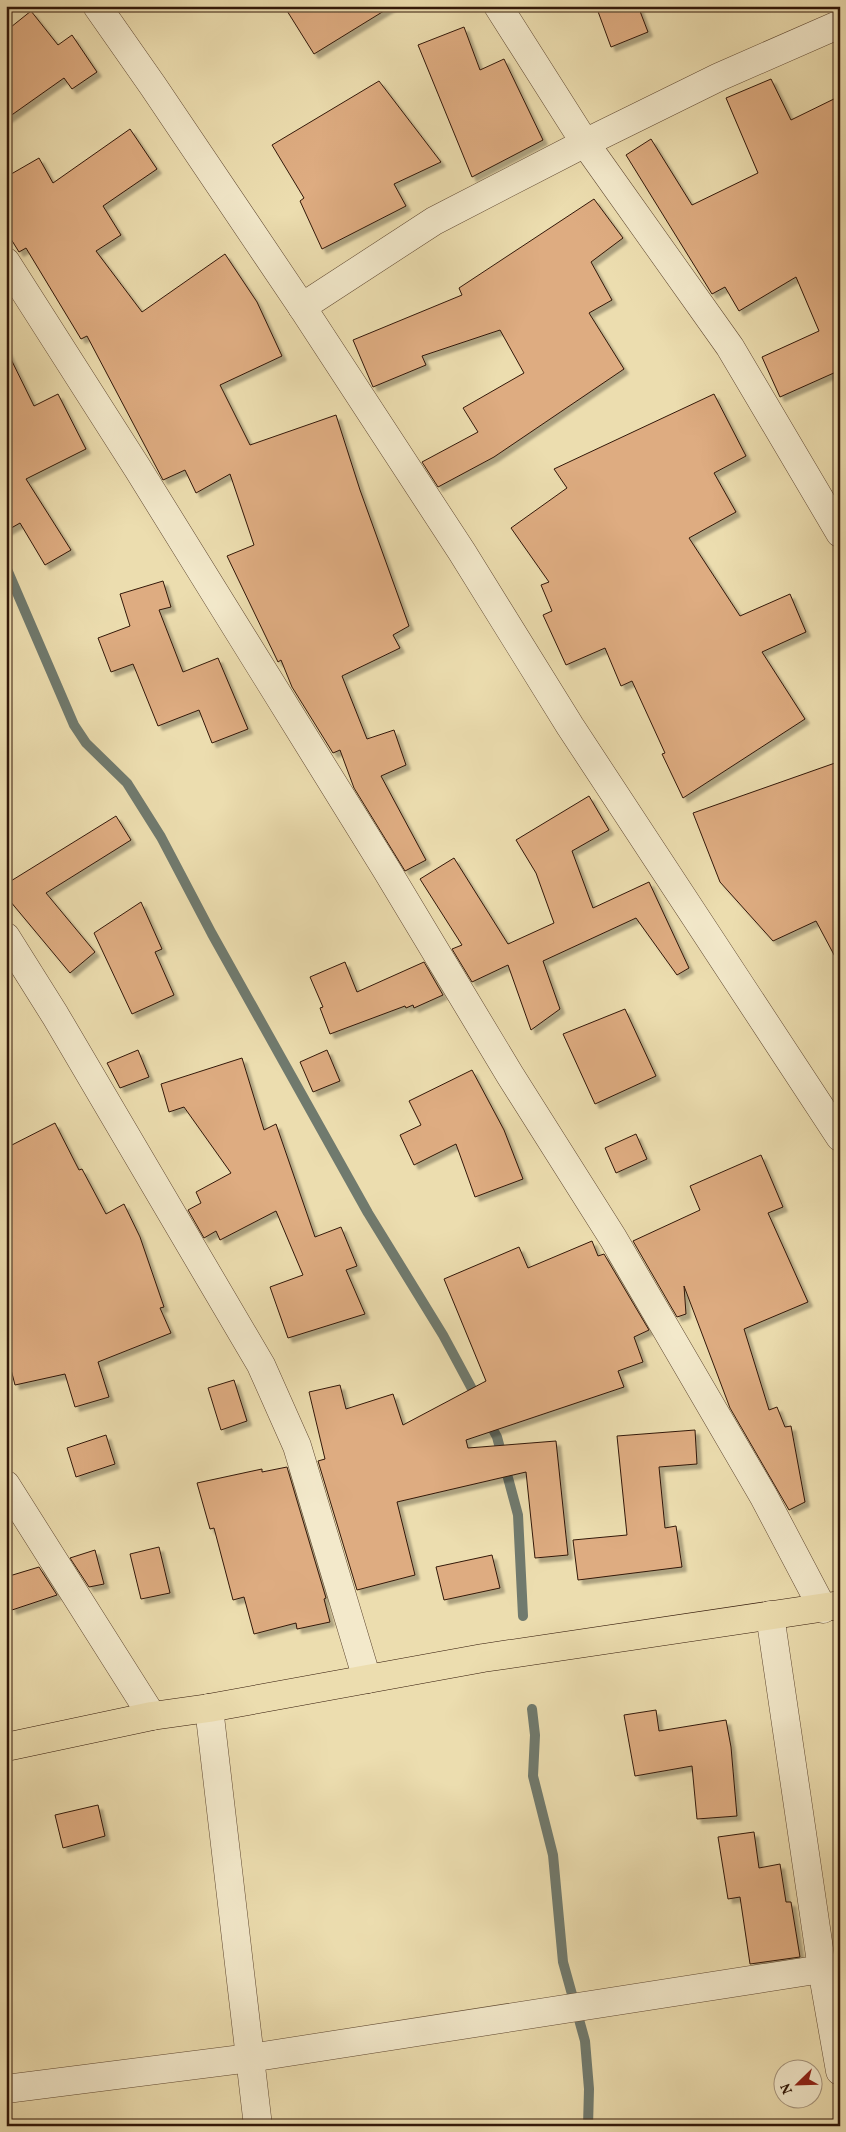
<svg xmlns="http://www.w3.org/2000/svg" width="846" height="2132" font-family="Vollkorn,serif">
<defs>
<filter id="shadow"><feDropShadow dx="4.5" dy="4.5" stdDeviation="1" flood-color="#0004"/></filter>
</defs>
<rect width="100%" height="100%" fill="#ecddaf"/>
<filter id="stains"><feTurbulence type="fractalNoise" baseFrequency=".004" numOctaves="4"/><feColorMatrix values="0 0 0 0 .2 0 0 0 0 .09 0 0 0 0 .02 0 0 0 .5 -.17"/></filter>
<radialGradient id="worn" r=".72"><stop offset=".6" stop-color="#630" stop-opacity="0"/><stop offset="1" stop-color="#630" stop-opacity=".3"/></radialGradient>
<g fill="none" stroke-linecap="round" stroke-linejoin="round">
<g stroke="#707a6e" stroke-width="10">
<polyline points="6,567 74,725 86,743 127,783 161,837 212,934 368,1213 443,1335 478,1400"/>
<polyline points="488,1420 497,1437 518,1515 523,1616"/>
<polyline points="532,1709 535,1735 533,1776 553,1855 563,1962 585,2041 589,2089 588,2126"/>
</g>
</g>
<g fill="#deac81" stroke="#321809" filter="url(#shadow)">
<polygon points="284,6 392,6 314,54"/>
<polygon points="596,6 638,6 648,32 611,47"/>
<polygon points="31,11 58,45 72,35 97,72 72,89 64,78 6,119 6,31"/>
<polygon points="464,27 480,70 504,59 543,140 472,177 418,45"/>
<polygon points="771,79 791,120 840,96 840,380 836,372 780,397 762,357 819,331 796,277 739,311 725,287 712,294 626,155 651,139 692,205 758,173 726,98"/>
<polygon points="379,81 441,162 394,184 406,206 322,249 300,201 304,198 272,145"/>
<polygon points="130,129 157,169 103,206 121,235 96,251 142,312 225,254 257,302 282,356 220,385 250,445 336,415 360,490 409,626 393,635 400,648 342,676 367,739 394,730 406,765 381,776 426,860 405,871 354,788 340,750 333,753 292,687 281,660 278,662 227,556 254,545 230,474 196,493 185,470 163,480 87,336 81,339 26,248 19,252 6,231 6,177 39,158 53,183"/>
<polygon points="594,199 623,238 591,262 612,300 589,313 624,369 494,457 438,487 422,462 478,432 463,408 524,373 500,330 422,356 426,365 373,387 353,340 462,295 459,288"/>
<polygon points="6,349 34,406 58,394 86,449 26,479 71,550 45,565 20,523 6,531"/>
<polygon points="714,394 746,456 714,473 736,512 689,538 740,616 790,594 806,632 762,652 805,719 683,798 662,754 665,753 632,681 621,686 605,648 566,665 543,615 552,611 541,585 549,582 511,528 567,488 554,469"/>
<polygon points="163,581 171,607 159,610 183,672 218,658 248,729 212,743 199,710 158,726 133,664 111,672 98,638 130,626 120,594"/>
<polygon points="835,763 840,778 840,966 816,921 773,941 720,882 693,813"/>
<polygon points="589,796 609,830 572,851 593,908 649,882 689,968 677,975 636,918 543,961 560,1009 531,1030 508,965 472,982 452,949 462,945 420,879 454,858 508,944 554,923 536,873 516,840"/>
<polygon points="116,816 131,840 46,893 95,952 70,973 10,901 6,895 6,884"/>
<polygon points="141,902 162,949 155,952 174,995 132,1014 94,933"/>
<polygon points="345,962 357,992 424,962 443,995 414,1008 413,1005 406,1008 405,1006 330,1034 320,1008 323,1007 310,977"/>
<polygon points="625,1009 656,1076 595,1104 563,1034"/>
<polygon points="138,1050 149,1077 120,1088 107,1063"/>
<polygon points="327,1050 340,1081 313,1092 300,1062"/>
<polygon points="242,1058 264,1130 276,1124 315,1237 341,1227 357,1266 346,1270 365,1314 288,1338 270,1287 303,1275 276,1211 220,1240 216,1231 204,1238 188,1210 201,1203 196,1192 231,1173 184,1107 169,1112 161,1084"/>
<polygon points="472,1070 504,1130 523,1179 475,1197 456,1144 414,1165 400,1135 421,1125 409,1101"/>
<polygon points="55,1123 79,1170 82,1169 106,1214 124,1204 140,1237 164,1307 160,1308 171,1333 98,1362 109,1397 75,1407 65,1374 15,1385 6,1350 6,1148"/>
<polygon points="636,1134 647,1159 616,1173 605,1148"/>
<polygon points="761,1155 783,1207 768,1213 808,1302 744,1329 769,1410 777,1407 785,1427 791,1426 805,1502 789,1510 730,1408 684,1286 686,1314 677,1317 633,1241 700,1210 690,1186"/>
<polygon points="592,1241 598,1256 604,1254 649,1330 634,1337 643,1362 618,1371 624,1387 466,1440 468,1448 556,1441 568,1555 535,1558 526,1472 397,1502 415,1575 357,1590 318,1461 325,1459 309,1392 340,1385 346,1409 393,1394 403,1425 486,1381 444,1279 519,1247 528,1268"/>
<polygon points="234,1380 247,1421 221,1430 208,1388"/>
<polygon points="695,1430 697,1464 659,1467 665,1528 676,1526 682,1567 578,1580 573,1540 627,1535 617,1436"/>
<polygon points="106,1435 115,1464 76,1477 67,1448"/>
<polygon points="287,1467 326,1598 324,1599 330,1622 297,1629 296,1623 254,1634 244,1597 233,1600 214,1528 210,1529 197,1483 262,1469 262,1472"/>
<polygon points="159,1547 170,1593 141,1599 130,1554"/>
<polygon points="95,1550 104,1584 89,1587 70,1558"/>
<polygon points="492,1555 500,1588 444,1600 436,1567"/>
<polygon points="39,1567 57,1595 12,1610 6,1592 6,1577"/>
<polygon points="656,1710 659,1731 726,1720 731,1747 737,1816 697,1819 692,1766 635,1776 624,1715"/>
<polygon points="98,1805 105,1836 63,1848 55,1815"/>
<polygon points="754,1832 759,1868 780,1864 786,1902 791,1902 800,1957 750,1964 740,1897 728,1899 718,1837"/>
</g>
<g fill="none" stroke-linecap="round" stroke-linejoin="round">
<g stroke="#604932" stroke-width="29">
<g id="minor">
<polyline points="97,6 153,86 302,307 462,552 570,726 840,1137"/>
<polyline points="498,6 585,143 730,347 840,533"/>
<polyline points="6,262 138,469 386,869 510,1075 613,1238 764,1497 823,1609"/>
<polyline points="302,307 434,221 585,143 719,77 840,24"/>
<polyline points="6,937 55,1015 261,1365 297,1446 367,1679"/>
<polyline points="6,1485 152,1716"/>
<polyline points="770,1615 822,1969 840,2071"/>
<polyline points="209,1708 258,2126"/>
<polyline points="6,2089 250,2058 822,1969"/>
</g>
</g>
<g stroke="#321809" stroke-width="29">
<polyline id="highway" points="6,1747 152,1716 209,1708 483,1658 840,1605"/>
</g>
<use href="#minor" stroke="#f3e9cb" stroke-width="28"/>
<use href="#highway" stroke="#ecddaf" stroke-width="28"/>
</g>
<rect width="846" height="2132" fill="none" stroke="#ecddaf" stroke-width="25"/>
<rect x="8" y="8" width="831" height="2117" fill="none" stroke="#321809" stroke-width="2.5"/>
<rect x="12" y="12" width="821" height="2107" fill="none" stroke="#321809"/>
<g transform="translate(798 2084) rotate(247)"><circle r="24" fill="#f3e9cb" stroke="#a6957d"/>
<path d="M0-4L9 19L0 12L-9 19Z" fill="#8f2418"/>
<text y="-8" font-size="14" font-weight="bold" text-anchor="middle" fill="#321809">N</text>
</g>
<rect width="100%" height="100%" filter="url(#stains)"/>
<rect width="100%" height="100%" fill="url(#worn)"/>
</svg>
